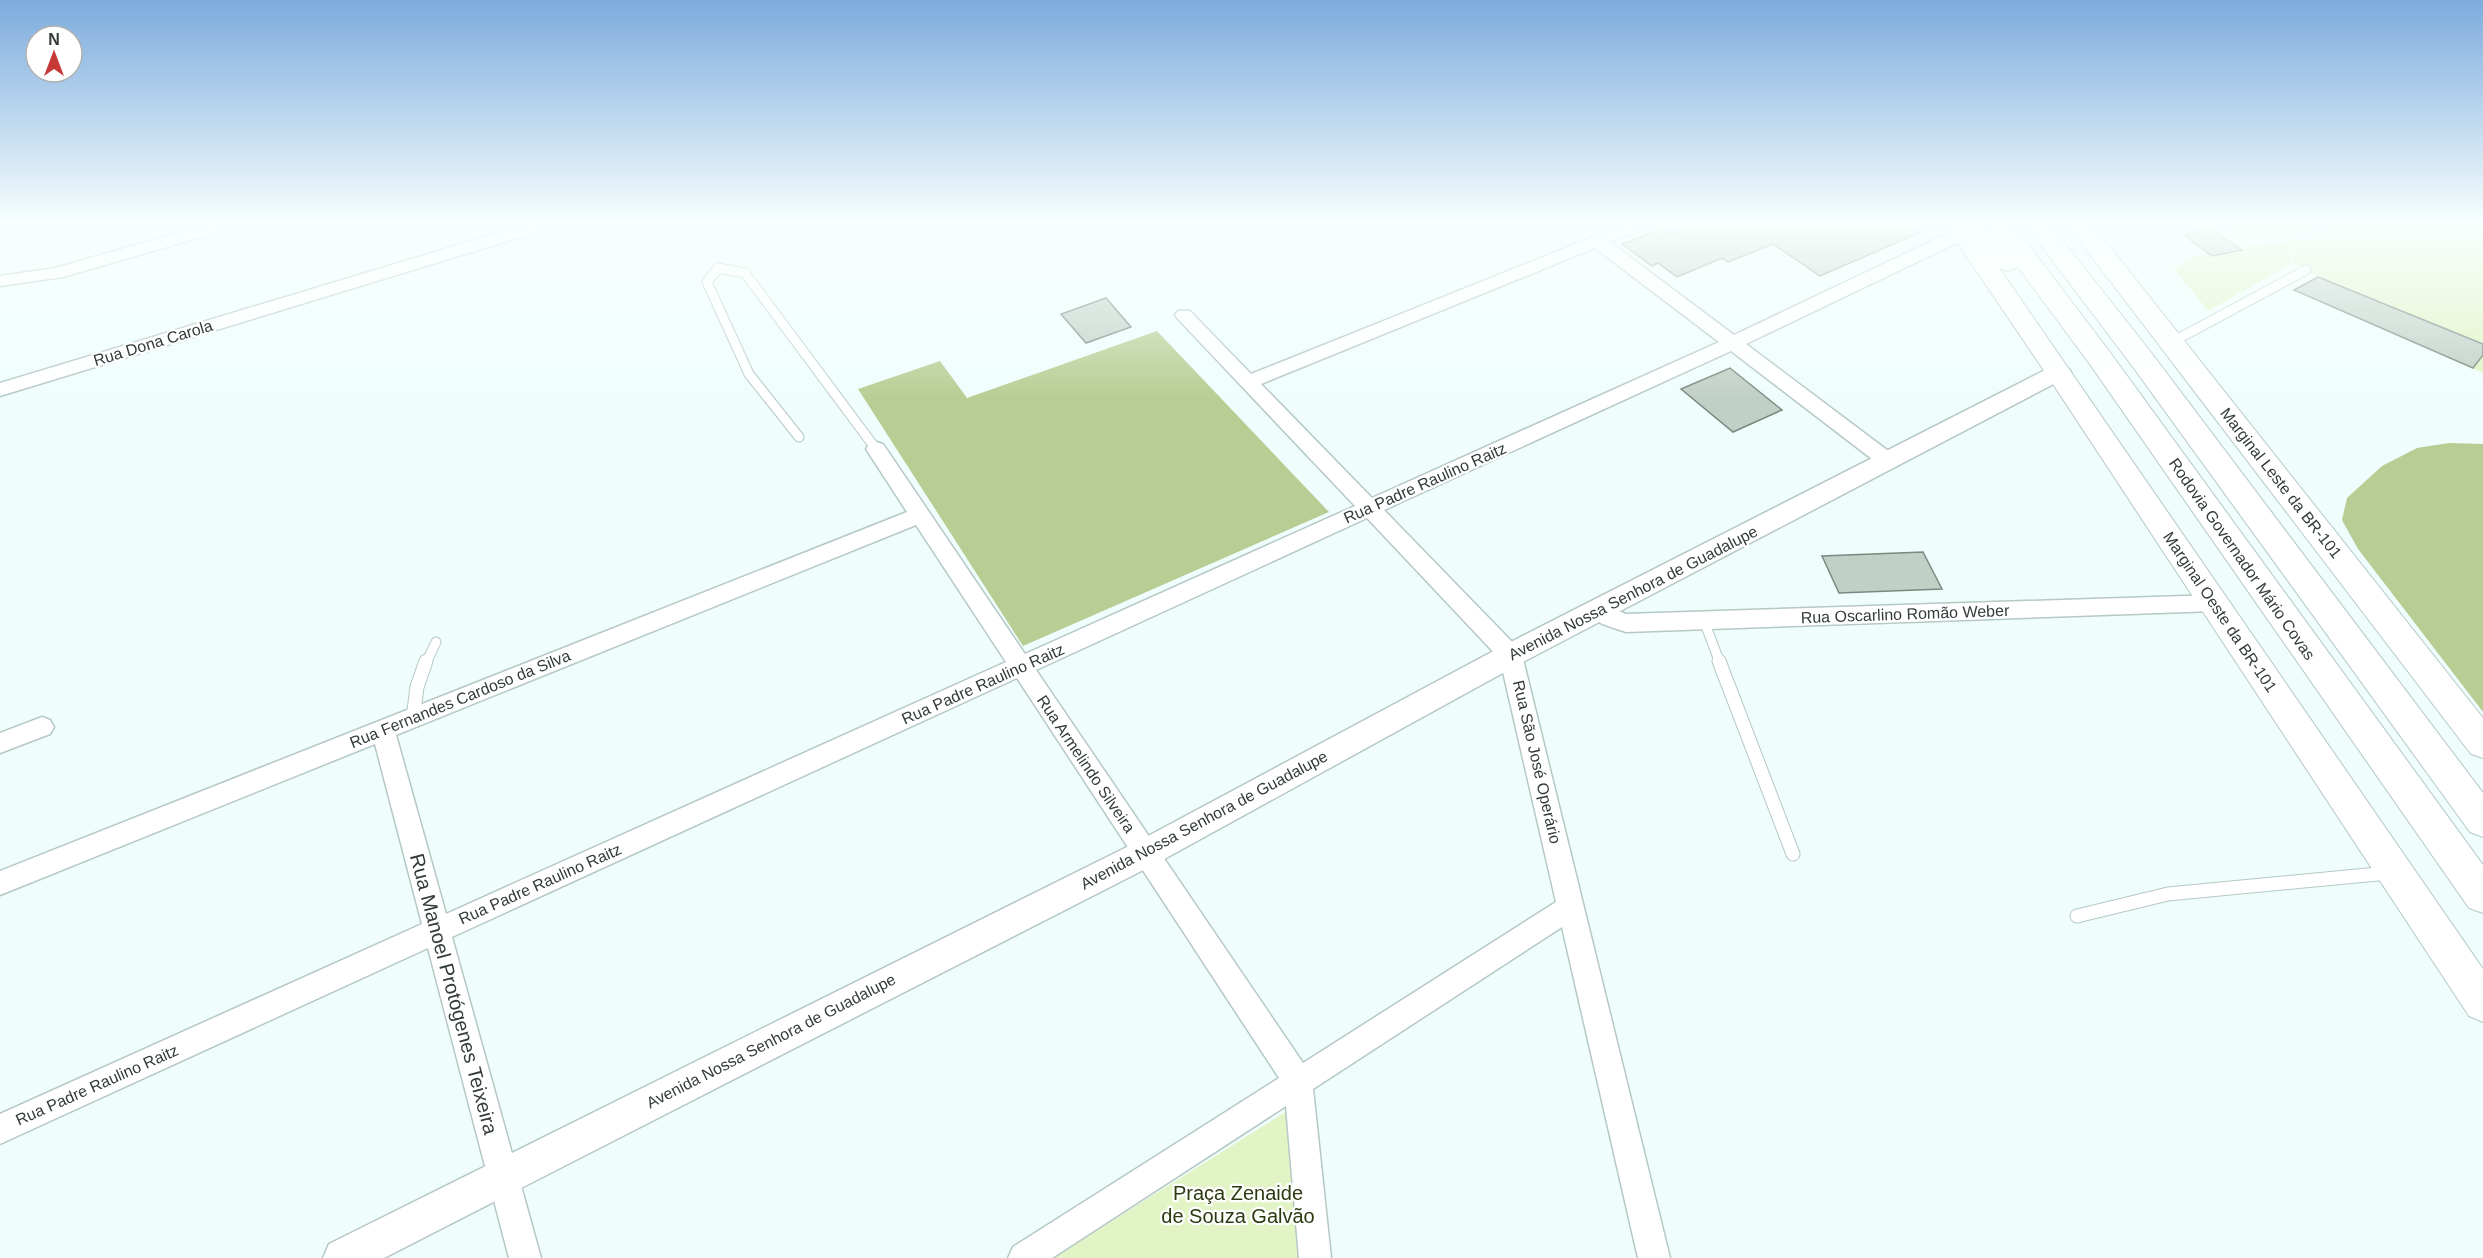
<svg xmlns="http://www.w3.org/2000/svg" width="2483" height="1258" font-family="Helvetica,sans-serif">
<rect width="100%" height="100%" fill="#effefd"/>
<g fill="#e2f4c5">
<polygon points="2242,223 2306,223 2312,226 2288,236 2236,241 2229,236"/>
<polygon points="2343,223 2483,223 2483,373 2294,290 2318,277 2295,264 2290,250"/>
<polygon points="2306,241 2288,250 2293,263 2208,311 2174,269 2196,256 2242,250 2250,245"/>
<polygon points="1287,1111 1299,1258 1053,1258"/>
</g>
<g fill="#b8cd93">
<polygon points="1157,331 1329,512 1023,646 858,389 940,361 967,398"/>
<polygon points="2449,443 2483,444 2483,712 2358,549 2342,520 2347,498 2382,466 2417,448"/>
</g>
<g fill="#c1d0c6" stroke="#7c8981" stroke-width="1.5">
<polygon points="1700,223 1902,223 1919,233 1820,276 1773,244 1728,262 1722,258 1677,277 1658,263 1652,266 1622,244 1664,228 1672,234"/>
<polygon points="2210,228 2242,250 2212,256 2184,235"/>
<polygon points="2318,277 2483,344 2483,355 2473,368 2294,290"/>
<polygon points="1106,298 1131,327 1086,343 1061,314"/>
<polygon points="1730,368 1782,410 1733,432 1681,389"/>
<polygon points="1923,552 1942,589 1839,593 1822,556"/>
</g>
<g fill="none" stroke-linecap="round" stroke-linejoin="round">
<g stroke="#b5c8c6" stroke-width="11">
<g id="service-far1">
<polyline points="2172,342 2306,270"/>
<polyline points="799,437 749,374 707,282 718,268 745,273 876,449"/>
<polyline points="1704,621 1720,663"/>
<polyline points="426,663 436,642"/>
</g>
</g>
<g stroke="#b5c8c6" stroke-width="15">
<g id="service">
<polyline points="1719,661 1793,854"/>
<polyline points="413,718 417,687 426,661"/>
<polyline points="2077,916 2168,894 2388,873"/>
</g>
</g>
<g stroke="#b5c8c6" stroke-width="3">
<g id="minor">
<polygon points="213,223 238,223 236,227 63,277 0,286 0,276 55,268"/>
<polygon points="531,223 556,223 554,227 0,396 0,383"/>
<path d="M1628,223H1650L1648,227L1610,242L1734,335L1957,229H1969L1972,233L1969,237L1746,344L1895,456L1898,461L1895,466L1888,468L1881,466L1731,351L1384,510L1519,649L1522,655L1670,1258H1638L1562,927L1313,1089L1331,1258H1299L1286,1106L1052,1258H1008L1013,1247L1279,1078L1017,678L452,937L541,1258H509L428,948L0,1144V1114L422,924L375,744L0,895V871L907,512L866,449L869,444L876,442L883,444L1025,654L1355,506L1178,319L1175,315L1178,311H1190L1251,374ZM1595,248L1719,342L1372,498L1261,384ZM1367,518L1500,659L1556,902L1303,1063L1036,670ZM916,525L1006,662L446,914L396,735Z"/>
<path d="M2215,595L2223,597L2226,603L2223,609L2215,611L1626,632C1612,627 1594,624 1587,611L1590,605L1598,603L1626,614Z"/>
<polygon points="42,717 50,720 54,727 50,734 0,753 0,733"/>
</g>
</g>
<g stroke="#b5c8c6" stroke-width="3">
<polygon id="tertiary" points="2059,364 2067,367 2071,372 2067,377 1521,663 1157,863 384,1258 323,1258 329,1244 1135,843 1501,647 2051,367"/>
</g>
<g stroke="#b5c8c6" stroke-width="2">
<g id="primary">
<polygon points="1944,223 1968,223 2483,969 2483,1022 2469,1016 2049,378"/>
<polygon points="2066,223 2091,223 2483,718 2483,758 2471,754"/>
</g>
</g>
<g stroke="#b5c8c6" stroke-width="2">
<g id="motorway">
<polygon points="1958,223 1984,223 1995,234 1987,223 2012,223 2109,351 2483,865 2483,913 2469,908 2089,363 2018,267 2008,271 1999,268"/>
<polygon points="2024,223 2049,223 2153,355 2483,793 2483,837 2470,832 2133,367"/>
</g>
</g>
<use href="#service-far1" stroke="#fff" stroke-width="9"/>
<use href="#service" stroke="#fff" stroke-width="13"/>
<use href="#minor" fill="#fff" fill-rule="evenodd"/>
<use href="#tertiary" fill="#fff" fill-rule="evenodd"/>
<use href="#primary" fill="#fff" fill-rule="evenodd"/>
<use href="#motorway" fill="#fff" fill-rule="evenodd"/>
</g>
<linearGradient id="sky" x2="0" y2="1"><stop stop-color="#7cabdd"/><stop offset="0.56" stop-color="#f8fffe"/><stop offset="1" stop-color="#f8fffe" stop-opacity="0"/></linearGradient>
<rect width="2483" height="399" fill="url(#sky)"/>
<g text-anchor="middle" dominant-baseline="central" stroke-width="4.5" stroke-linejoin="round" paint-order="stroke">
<g font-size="16" fill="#343c3b" stroke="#fff">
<text transform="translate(153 343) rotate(-17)">Rua Dona Carola</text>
<text transform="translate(1425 483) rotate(-24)">Rua Padre Raulino Raitz</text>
<text transform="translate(2281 483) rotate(52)">Marginal Leste da BR-101</text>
<text transform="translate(2242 559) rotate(55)">Rodovia Governador Mário Covas</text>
<text transform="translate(1633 593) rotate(-27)">Avenida Nossa Senhora de Guadalupe</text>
<text transform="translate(2220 612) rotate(56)">Marginal Oeste da BR-101</text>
<text transform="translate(1905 614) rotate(-2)">Rua Oscarlino Romão Weber</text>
<text transform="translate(983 684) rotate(-24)">Rua Padre Raulino Raitz</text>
<text transform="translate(460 699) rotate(-22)">Rua Fernandes Cardoso da Silva</text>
<text transform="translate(1537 762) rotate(77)">Rua São José Operário</text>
<text transform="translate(1086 764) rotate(56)">Rua Armelindo Silveira</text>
<text transform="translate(1204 820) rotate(-28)">Avenida Nossa Senhora de Guadalupe</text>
<text transform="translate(540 884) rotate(-24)">Rua Padre Raulino Raitz</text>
<text transform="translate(771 1041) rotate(-27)">Avenida Nossa Senhora de Guadalupe</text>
<text transform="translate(97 1085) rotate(-24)">Rua Padre Raulino Raitz</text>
</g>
<g font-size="20" fill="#343c3b" stroke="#fff">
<text transform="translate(454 994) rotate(75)">Rua Manoel Protógenes Teixeira</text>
</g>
<g font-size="20" fill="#2d3a10" stroke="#fff">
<text x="1238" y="1193">Praça Zenaide<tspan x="1238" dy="23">de Souza Galvão</tspan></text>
</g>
</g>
<g transform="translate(54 54)"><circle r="28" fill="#ffffff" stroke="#aeb1b1" stroke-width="1.5"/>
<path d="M0-4.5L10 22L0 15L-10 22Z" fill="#c73938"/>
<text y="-9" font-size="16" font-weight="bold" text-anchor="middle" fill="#343c3b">N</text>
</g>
</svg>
